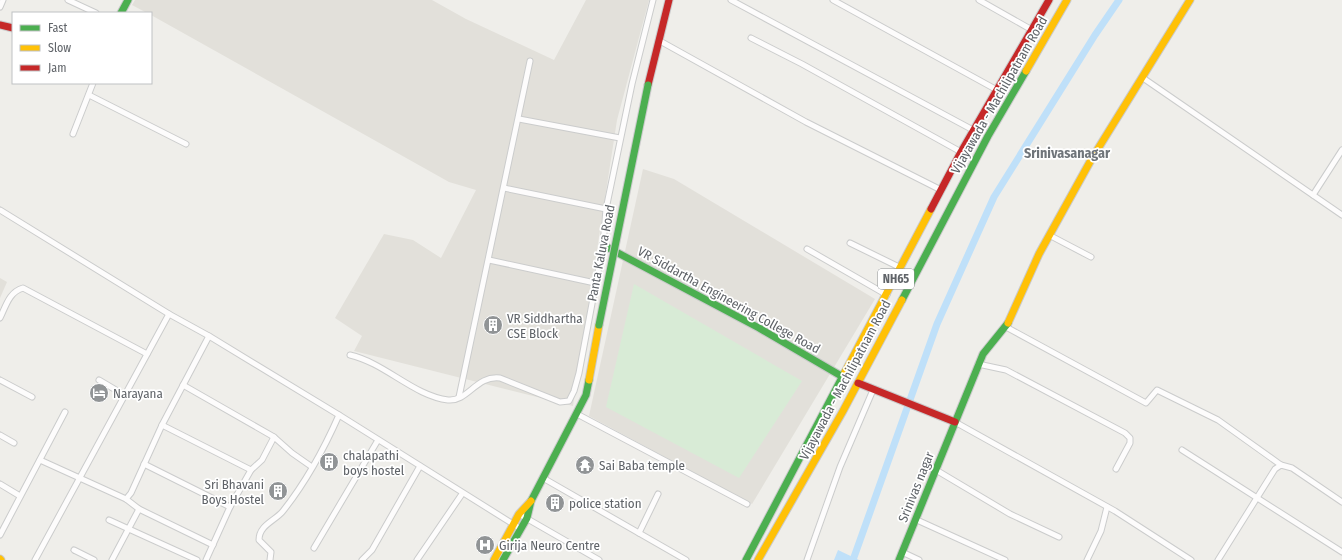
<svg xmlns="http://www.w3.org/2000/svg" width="1342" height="560" font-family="'Fira Sans Condensed',sans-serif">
<rect width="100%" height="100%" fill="#efeeea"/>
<g fill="#e2e0da">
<polygon points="135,0 432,0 466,19 554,60 586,0 649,0 617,120 573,406 354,351 362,336 335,318 384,234 413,240 441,258 476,190 449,182 151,15 151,13 147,13 132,5"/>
<polygon points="643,169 674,179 875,299 752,504 589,416"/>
<polygon points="0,278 7,282 0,298"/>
</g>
<polygon fill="#d8ebd6" points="634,284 802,381 739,478 606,407"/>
<polygon fill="#bfe0f9" points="838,550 859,560 834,560"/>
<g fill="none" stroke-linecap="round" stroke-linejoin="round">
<polyline stroke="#bfe0f9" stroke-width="7" points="853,560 937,324 994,197 1095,35 1119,0"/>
<g stroke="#cbcccc" stroke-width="7">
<g id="street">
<polyline points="68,0 96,13"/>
<polyline points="731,0 973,130"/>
<polyline points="833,0 997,90"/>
<polyline points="979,0 1032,30"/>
<polyline points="0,7 3,0"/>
<polyline points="751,38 802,64 961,152"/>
<polyline points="660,41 806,122 941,190"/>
<polyline points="1143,78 1342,215"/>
<polyline points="89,95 186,144"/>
<polyline points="519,119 620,138"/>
<polyline points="73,134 93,83"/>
<polyline points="504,188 606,209"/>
<polyline points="1313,195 1342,150"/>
<polyline points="0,210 169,314"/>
<polyline points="1049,235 1091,257"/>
<polyline points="850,243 901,268"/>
<polyline points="807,249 887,295"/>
<polyline points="489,260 595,283"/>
<path d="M0,318C6,306 9,292 23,288L147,354"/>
<polyline points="1006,327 1146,403 1157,390 1218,420 1281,465"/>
<path d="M350,355C385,363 414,396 448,400C468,402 476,375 500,378L560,402L569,401L574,391L579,373L603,245L606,209L632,84L653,0"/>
<polyline points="978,364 1006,370 1125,433 1130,438 1130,443 1116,469"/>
<polyline points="0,380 32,397"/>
<polyline points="99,380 126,396"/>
<polyline points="183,385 274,437 292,453 312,467"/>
<polyline points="459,397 530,61"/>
<polyline points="577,414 747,504"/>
<polyline points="955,422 1115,511 1191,560"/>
<polyline points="162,425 251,470 262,460 274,437"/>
<polyline points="0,435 14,443"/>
<polyline points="1182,450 1342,552"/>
<polyline points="40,460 126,499 139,509 112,560"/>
<polyline points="144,464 230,507"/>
<polyline points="936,470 1010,514 1059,537"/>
<polyline points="543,478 686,560"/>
<polyline points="0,484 20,496"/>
<polyline points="126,499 131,493 162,425 209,336"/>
<polyline points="139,509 213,545"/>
<polyline points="519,514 599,560"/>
<polyline points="109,520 197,560"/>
<polyline points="917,520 1005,560"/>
<polyline points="639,533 658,494"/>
<polyline points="0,535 65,412"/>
<polyline points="314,548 378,440"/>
<polyline points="74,550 94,560"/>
<polyline points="902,552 919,560"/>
<polyline points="35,560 169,314 209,336 339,415 521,529"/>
<polyline points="206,560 230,507 251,470"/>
<path d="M270,560L271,552L259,540C259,525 275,521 283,511C306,482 324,449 339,415"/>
<polyline points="362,560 372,550 420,466"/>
<polyline points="417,560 462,494"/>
<polyline points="807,560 840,467 873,390"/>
<polyline points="1087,560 1101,531 1107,507"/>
<polyline points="1218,560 1275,469 1281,465 1292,468 1342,502"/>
</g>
</g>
<g stroke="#cacacb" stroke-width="9">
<g id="fast">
<polyline points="121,13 128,0"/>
<polyline points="603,245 759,328 843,377"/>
<polyline points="902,300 988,136 1026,71"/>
<polyline points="503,560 527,518 531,501 586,395 589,380"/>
<polyline points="746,560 845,372"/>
<polyline points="899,560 983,354 1008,323"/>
</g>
</g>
<g stroke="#cacacb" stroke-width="9">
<g id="slow">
<polyline points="1026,71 1067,0"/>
<polyline points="1008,323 1039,254 1091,160 1190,0"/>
<polyline points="845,372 931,209"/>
<polyline points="589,380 599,325"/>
<polyline points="0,559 1,560"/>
<polyline points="494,560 519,514 531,501"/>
<polyline points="758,560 843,411 902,300"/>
</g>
</g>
<g stroke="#cacacb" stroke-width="9">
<g id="jam">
<polyline points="0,25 13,28"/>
<polyline points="648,85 669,0"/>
<polyline points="931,209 961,152 1049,0"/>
<polyline points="858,383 955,422"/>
</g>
</g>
<use href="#street" stroke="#fdfcfc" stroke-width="5"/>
<use href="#fast" stroke="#4caf50" stroke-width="7"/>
<use href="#slow" stroke="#ffc107" stroke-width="7"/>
<use href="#jam" stroke="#c62828" stroke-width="7"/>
<g stroke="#cacacb" stroke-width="9" stroke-linecap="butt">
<polyline id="fast-bridge" points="599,325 648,85"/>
</g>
<use href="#fast-bridge" stroke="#4caf50" stroke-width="7"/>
</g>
<defs>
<g id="building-disc" transform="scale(1)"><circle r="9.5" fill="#919496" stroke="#fff"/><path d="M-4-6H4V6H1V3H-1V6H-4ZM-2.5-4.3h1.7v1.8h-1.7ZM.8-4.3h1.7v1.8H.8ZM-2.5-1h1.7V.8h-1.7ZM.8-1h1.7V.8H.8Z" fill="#fff"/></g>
<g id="hotel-disc" transform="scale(1)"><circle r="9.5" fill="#919496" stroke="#fff"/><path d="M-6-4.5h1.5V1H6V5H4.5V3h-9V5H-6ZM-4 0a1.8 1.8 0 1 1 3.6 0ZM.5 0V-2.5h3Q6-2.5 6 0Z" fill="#fff"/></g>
<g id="temple-disc" transform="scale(1)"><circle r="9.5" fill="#919496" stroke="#fff"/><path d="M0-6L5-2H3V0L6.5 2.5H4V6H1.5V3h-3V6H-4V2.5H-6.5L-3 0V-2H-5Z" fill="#fff"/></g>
<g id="hospital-disc" transform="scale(1)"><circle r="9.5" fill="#919496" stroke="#fff"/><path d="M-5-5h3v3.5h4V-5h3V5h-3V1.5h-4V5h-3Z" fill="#fff"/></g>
</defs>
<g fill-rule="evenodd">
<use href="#building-disc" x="493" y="325"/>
<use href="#hotel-disc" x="99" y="393"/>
<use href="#building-disc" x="329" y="462"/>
<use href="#temple-disc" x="585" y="465"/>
<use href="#building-disc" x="278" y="491"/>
<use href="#building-disc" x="555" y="503"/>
<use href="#hospital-disc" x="485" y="545"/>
</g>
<g text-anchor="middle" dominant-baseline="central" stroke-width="3.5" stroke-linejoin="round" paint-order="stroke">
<rect fill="#fff" stroke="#8f9295" stroke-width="1" x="878" y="269" width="36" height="20" rx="3"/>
<g font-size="12" font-weight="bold" fill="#5f6368">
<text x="896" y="279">NH65</text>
</g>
<g font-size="13" fill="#5f6368" stroke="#fff">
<text transform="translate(999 95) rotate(-60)">Vijayawada - Machilipatnam Road</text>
<text transform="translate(601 253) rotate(-79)">Panta Kaluva Road</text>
<text transform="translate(729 300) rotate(29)">VR Siddartha Engineering College Road</text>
<text transform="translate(845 380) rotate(-62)">Vijayawada - Machilipatnam Road</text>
<text transform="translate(916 487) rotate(-68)">Srinivas nagar</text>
</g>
<g font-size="13" fill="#5f6368" stroke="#fff" text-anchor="start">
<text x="507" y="318">VR Siddhartha<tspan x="507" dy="15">CSE Block</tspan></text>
<text x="113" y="393">Narayana</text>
<text x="343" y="455">chalapathi<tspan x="343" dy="15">boys hostel</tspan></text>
<text x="599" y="465">Sai Baba temple</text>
<text x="264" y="484" text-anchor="end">Sri Bhavani<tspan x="264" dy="15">Boys Hostel</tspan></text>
<text x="569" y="503">police station</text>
<text x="499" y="545">Girija Neuro Centre</text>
</g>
<g font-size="14" font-weight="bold" fill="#70757a" stroke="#fff">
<text x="1067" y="153">Srinivasanagar</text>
</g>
</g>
<rect x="12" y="12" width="140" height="72" fill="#ffffff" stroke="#bfc1c3"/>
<rect x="20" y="25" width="20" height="6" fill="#4caf50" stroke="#bfc1c3"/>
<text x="48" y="32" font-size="12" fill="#5f6368">Fast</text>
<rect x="20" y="45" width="20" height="6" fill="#ffc107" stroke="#bfc1c3"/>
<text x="48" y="52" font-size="12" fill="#5f6368">Slow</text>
<rect x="20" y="65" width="20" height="6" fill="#c62828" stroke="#bfc1c3"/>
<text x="48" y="72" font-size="12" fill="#5f6368">Jam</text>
</svg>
